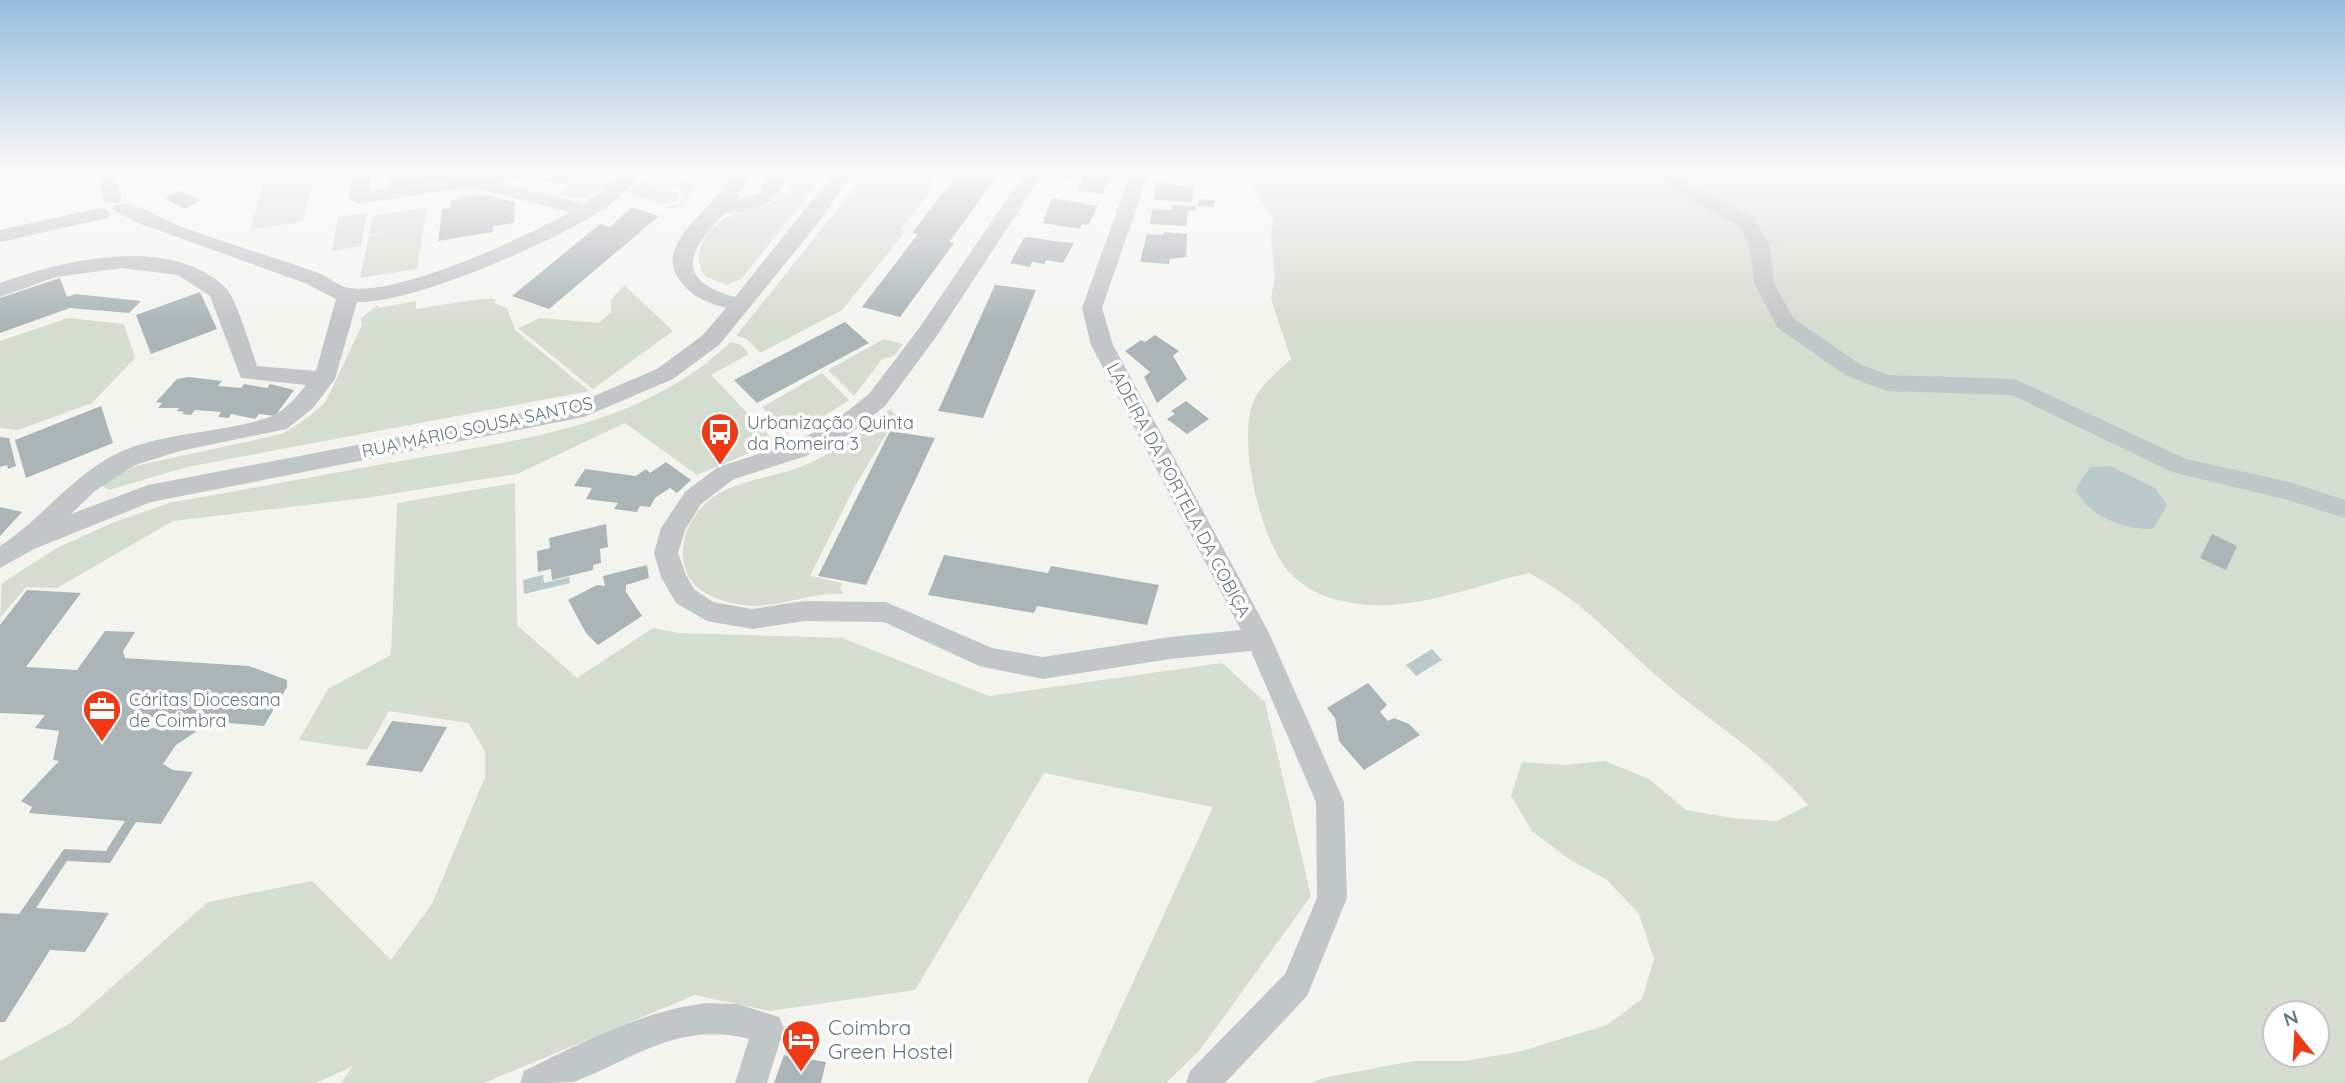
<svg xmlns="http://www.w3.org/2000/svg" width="2345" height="1083" font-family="Quicksand,sans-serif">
<rect width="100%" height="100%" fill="#f4f4ef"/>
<g fill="#d5dcd0" fill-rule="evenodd">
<polygon points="274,172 315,172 303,221 250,230 265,176"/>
<path d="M609,172H619C601,191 586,204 560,194L578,173L602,178Z"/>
<polygon points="648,172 654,172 647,179 649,188 678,192 679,200 664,205 628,193"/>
<path d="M662,172H678L684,179L694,176C696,193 686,201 673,210L665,208L679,204L686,195L679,188L655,186L654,177Z"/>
<path d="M792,172H827L742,278L727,285L706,277C687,253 708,226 730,216C754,204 793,209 792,172Z"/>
<path d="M867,172H934C934,193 913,213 901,229L905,232L842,310L760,353L747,339L736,336Z"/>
<path d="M1242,172H2345V1083H1312L1322,1078L1414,1061H1465L1518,1052L1607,1025L1642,999L1654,959L1639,914L1607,880L1569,859L1532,831L1511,796L1522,762L1564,765L1605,761L1649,779L1686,810L1732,818L1777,821L1808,805C1766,756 1727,733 1678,694C1625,652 1591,605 1529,573C1471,586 1413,613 1352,603C1328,599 1309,592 1291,574C1261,544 1235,437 1255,398C1262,384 1280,370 1291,359L1271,299L1275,278L1271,238L1273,220ZM2275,1013H2317V1055H2275Z"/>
<polygon points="427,207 417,269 360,278 369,236 381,234 369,235 373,216"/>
<polygon points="367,213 361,246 332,251 338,217"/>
<polygon points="624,285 673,331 593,389 518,328 540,318 599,323 611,312 611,300"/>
<polygon points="479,299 496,299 494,303 507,308 515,330 589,391 187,467 109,490 100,485 135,466 282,434 303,421 325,403 362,325 361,318 378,305 378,308 416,301 416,309"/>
<polygon points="68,318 124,324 135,358 92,403 18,430 0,428 0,341"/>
<polygon points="884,339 903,344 894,356 882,359 854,396 828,370"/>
<path d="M731,342L741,345L749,354L711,375L775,442L697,475L625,423L517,474L365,498L173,521L57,588L26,587L0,618L2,583L57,548L112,523L169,503C248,489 327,474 406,460C523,439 640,427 731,342Z"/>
<polygon points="822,373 849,400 812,424 787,434 762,407"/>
<path d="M890,409L906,429L890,428L855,486L810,576L842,583L840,589L844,594C810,591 776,610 743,605C721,602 694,593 686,571C681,554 682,540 690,524C715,476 768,483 810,463C839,449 865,430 890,409Z"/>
<polygon points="515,483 517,625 577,678 653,628 678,633 842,638 989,696 1222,663 1265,702 1311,896 1199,1051 1166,1083 1087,1083 1213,807 1044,773 915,990 770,1011 695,995 484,1083 341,1083 353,1066 316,1083 0,1083 0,1061 71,1023 208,902 312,881 391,960 432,904 485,777 485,751 468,723 389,711 367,750 299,740 328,689 391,655 397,503"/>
</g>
<g fill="#bbc9cd">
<path d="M2110,466L2155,488L2167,505L2153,529C2123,530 2091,517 2075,490L2090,467Z"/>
<polygon points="543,575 544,583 569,577 570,583 524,594 523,580"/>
<polygon points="1432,649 1442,660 1416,676 1406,665"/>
</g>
<g fill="#abb5b8">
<polygon points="393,172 475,172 475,174 387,188 389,175"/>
<polygon points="959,172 998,175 949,242 954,243 900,317 862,307 918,234 912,233"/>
<polygon points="1064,172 1112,172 1103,194 1078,191 1085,175 1064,179"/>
<polygon points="1156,182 1193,187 1192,202 1154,200"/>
<polygon points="179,190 200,200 185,209 164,198"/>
<polygon points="480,194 515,202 514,223 493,226 493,232 438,241 442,209 450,208 451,201 458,198"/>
<polygon points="1052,198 1098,206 1088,225 1082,224 1079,229 1043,223"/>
<polygon points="1200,199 1215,200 1213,207 1197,206"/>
<polygon points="1172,205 1196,206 1195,211 1188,210 1186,226 1150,224 1152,209 1171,210"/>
<polygon points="632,207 659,216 549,309 512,296 600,224 610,227"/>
<polygon points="1164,232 1187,234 1186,257 1170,259 1169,264 1140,262 1147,234 1163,235"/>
<polygon points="1029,237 1053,241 1074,243 1063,263 1046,260 1044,264 1032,262 1030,267 1010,263 1024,238"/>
<polygon points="60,278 67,297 75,294 141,301 129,313 70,308 0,333 0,298"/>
<polygon points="995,285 1036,290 983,418 938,411"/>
<polygon points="200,292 217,329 151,354 136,315"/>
<polygon points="845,322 869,343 757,403 734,380"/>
<polygon points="1155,335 1179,351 1173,356 1187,379 1157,403 1144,377 1150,372 1125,351 1141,340 1145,342"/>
<polygon points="189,377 222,381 218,386 241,388 244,384 267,388 270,384 294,390 275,416 259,414 255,419 231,414 229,418 218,417 221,412 195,410 191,415 182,414 184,412 177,411 179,408 158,408 162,403 156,402 177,379"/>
<polygon points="1186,401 1209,419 1187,434 1167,419 1175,414 1171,411"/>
<polygon points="101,406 113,443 26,478 15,440"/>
<polygon points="890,431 935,438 866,585 818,576"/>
<polygon points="0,437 9,438 16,466 8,469 7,465 0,467"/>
<polygon points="666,462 691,480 677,493 670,488 655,498 650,507 640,506 637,512 614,509 618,503 586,499 592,488 574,486 585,469 636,476 646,469 650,473"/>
<polygon points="0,507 22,512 0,536"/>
<polygon points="606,524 608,547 600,549 601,563 593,565 593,570 552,580 551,569 538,572 537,551 550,548 549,538"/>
<polygon points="2212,534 2237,546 2226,570 2200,558"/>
<polygon points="944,555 1048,573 1051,566 1159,585 1147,625 1037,606 1034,613 928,595"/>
<polygon points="647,565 649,578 626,585 626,592 642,616 598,645 586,633 568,600 597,585 605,586 603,576"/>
<polygon points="27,590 81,593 26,667 77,670 105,631 135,632 123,651 125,658 249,666 287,680 287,687 264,726 141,716 134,727 197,731 176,745 163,764 173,770 193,772 161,824 136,822 110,863 67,861 36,908 109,913 85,952 50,950 5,1022 0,1022 0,913 19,914 64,849 106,851 125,821 29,813 32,807 21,801 59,761 53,760 59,731 35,728 45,715 0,713 0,625"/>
<polygon points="1368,683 1387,705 1380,712 1388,721 1394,718 1409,724 1420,735 1364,770 1339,741 1335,718 1327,708"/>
<polygon points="392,721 447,727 422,772 366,765"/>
<polygon points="784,1055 826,1062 821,1083 774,1083"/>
</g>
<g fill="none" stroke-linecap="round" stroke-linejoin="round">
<g fill="#c1c6c8" fill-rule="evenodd">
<polygon points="97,172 115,172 122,199 119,203 105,203"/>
<path d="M353,172H371L369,191C427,182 512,161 569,175L571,179L562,185L528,178L498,182L585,204L622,172H642C630,189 612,205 594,215C545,245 412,304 357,302L335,379L313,408L287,429L180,451L135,465L95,491L71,514L148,485L580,402L657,369L703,335L726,308C705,302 689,296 677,276C655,240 721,205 732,172H750L736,200L758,194L770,172H788C779,205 757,211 725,213C690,249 671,279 735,297L835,172H854L815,227L719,345L673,379L584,417L151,502L34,549L0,568V546C42,519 72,475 118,453C166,431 221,434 270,417C284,412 297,396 306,385L241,378L210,296L178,275L122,268L56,277L0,297V283C64,260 168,234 225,287C235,295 252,351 257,366L316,371L336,299L305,283L138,223L112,209L115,205C135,200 166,221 185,228C228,244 273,257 316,272C328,276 338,287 350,288C399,296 526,237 570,212L470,187L358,204L348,198Z"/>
<polygon points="1025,172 1044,172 936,337 885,406 847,436 806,456 734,479 701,504 685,530 678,553 686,575 694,589 713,602 752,609 804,601 886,602 992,648 1043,657 1170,637 1241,630 1091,345 1082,308 1131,172 1149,172 1102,308 1113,345 1268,631 1344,802 1347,898 1307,996 1225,1083 1186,1083 1190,1071 1285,974 1317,898 1316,802 1251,651 1170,659 1043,679 979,666 884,622 804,621 752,629 707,621 676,603 661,577 654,553 661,528 685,492 718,467 790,444 831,424 869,394 920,327"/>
<polygon points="1661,172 1680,172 1688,183 1753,218 1770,246 1774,283 1793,318 1861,365 1889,375 2015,379 2186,459 2289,482 2345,500 2345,518 2288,500 2172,472 2012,395 1887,391 1845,375 1778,328 1754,283 1750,246 1739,226 1674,191"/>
<polygon points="100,208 107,210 110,214 107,218 0,242 0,230"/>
<path d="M707,1003L737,1004L779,1017L784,1028L767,1083H735L749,1039C678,1021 634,1059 574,1082C559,1083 535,1083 520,1083L524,1071C584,1042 641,1011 707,1003Z"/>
</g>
</g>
<linearGradient id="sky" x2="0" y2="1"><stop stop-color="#96bcdd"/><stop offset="0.53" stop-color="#fafaf8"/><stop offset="1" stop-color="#fafaf8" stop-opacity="0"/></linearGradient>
<rect width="2345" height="324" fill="url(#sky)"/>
<defs>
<g id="bus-pin" transform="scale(2.0125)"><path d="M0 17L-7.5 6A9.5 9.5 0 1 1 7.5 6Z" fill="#ef3a15" stroke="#fff"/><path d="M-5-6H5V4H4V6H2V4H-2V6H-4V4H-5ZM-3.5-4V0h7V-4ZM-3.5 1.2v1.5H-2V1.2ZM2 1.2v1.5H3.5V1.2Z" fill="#fff"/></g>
<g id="office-pin" transform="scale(2.0125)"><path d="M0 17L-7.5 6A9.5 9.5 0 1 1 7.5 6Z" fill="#ef3a15" stroke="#fff"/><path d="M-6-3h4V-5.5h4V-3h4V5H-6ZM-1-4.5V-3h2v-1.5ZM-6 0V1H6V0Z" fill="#fff"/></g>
<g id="hotel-pin" transform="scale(2.0125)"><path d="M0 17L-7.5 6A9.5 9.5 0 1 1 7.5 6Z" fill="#ef3a15" stroke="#fff"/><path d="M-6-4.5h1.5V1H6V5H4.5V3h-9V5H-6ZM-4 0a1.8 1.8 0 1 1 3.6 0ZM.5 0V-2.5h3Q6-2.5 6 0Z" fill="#fff"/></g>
</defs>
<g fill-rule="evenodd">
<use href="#bus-pin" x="720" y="432"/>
<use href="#office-pin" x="102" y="709"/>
<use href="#hotel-pin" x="801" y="1039"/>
</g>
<g text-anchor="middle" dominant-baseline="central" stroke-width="7" stroke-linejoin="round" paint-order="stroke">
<g font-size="18" fill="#617683" stroke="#fff" text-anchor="start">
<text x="747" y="422">Urbanização Quinta<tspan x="747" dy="21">da Romeira 3</tspan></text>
<text x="129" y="699">Cáritas Diocesana<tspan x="129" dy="21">de Coimbra</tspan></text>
</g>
<g font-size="18" fill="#617683" stroke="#fff">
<text transform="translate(477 427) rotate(-12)">RUA MÁRIO SOUSA SANTOS</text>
<text transform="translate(1179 490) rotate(62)">LADEIRA DA PORTELA DA COBIÇA</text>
</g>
<g font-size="21" fill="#617683" stroke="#fff" text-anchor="start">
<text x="828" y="1027">Coimbra<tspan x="828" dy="24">Green Hostel</tspan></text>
</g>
</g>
<g transform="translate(2296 1034) rotate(342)"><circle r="33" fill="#ffffff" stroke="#c0c8cd" stroke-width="2"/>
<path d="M0-5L12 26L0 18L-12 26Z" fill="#ef3a15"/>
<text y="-10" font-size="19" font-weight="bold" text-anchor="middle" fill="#617683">N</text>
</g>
</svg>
